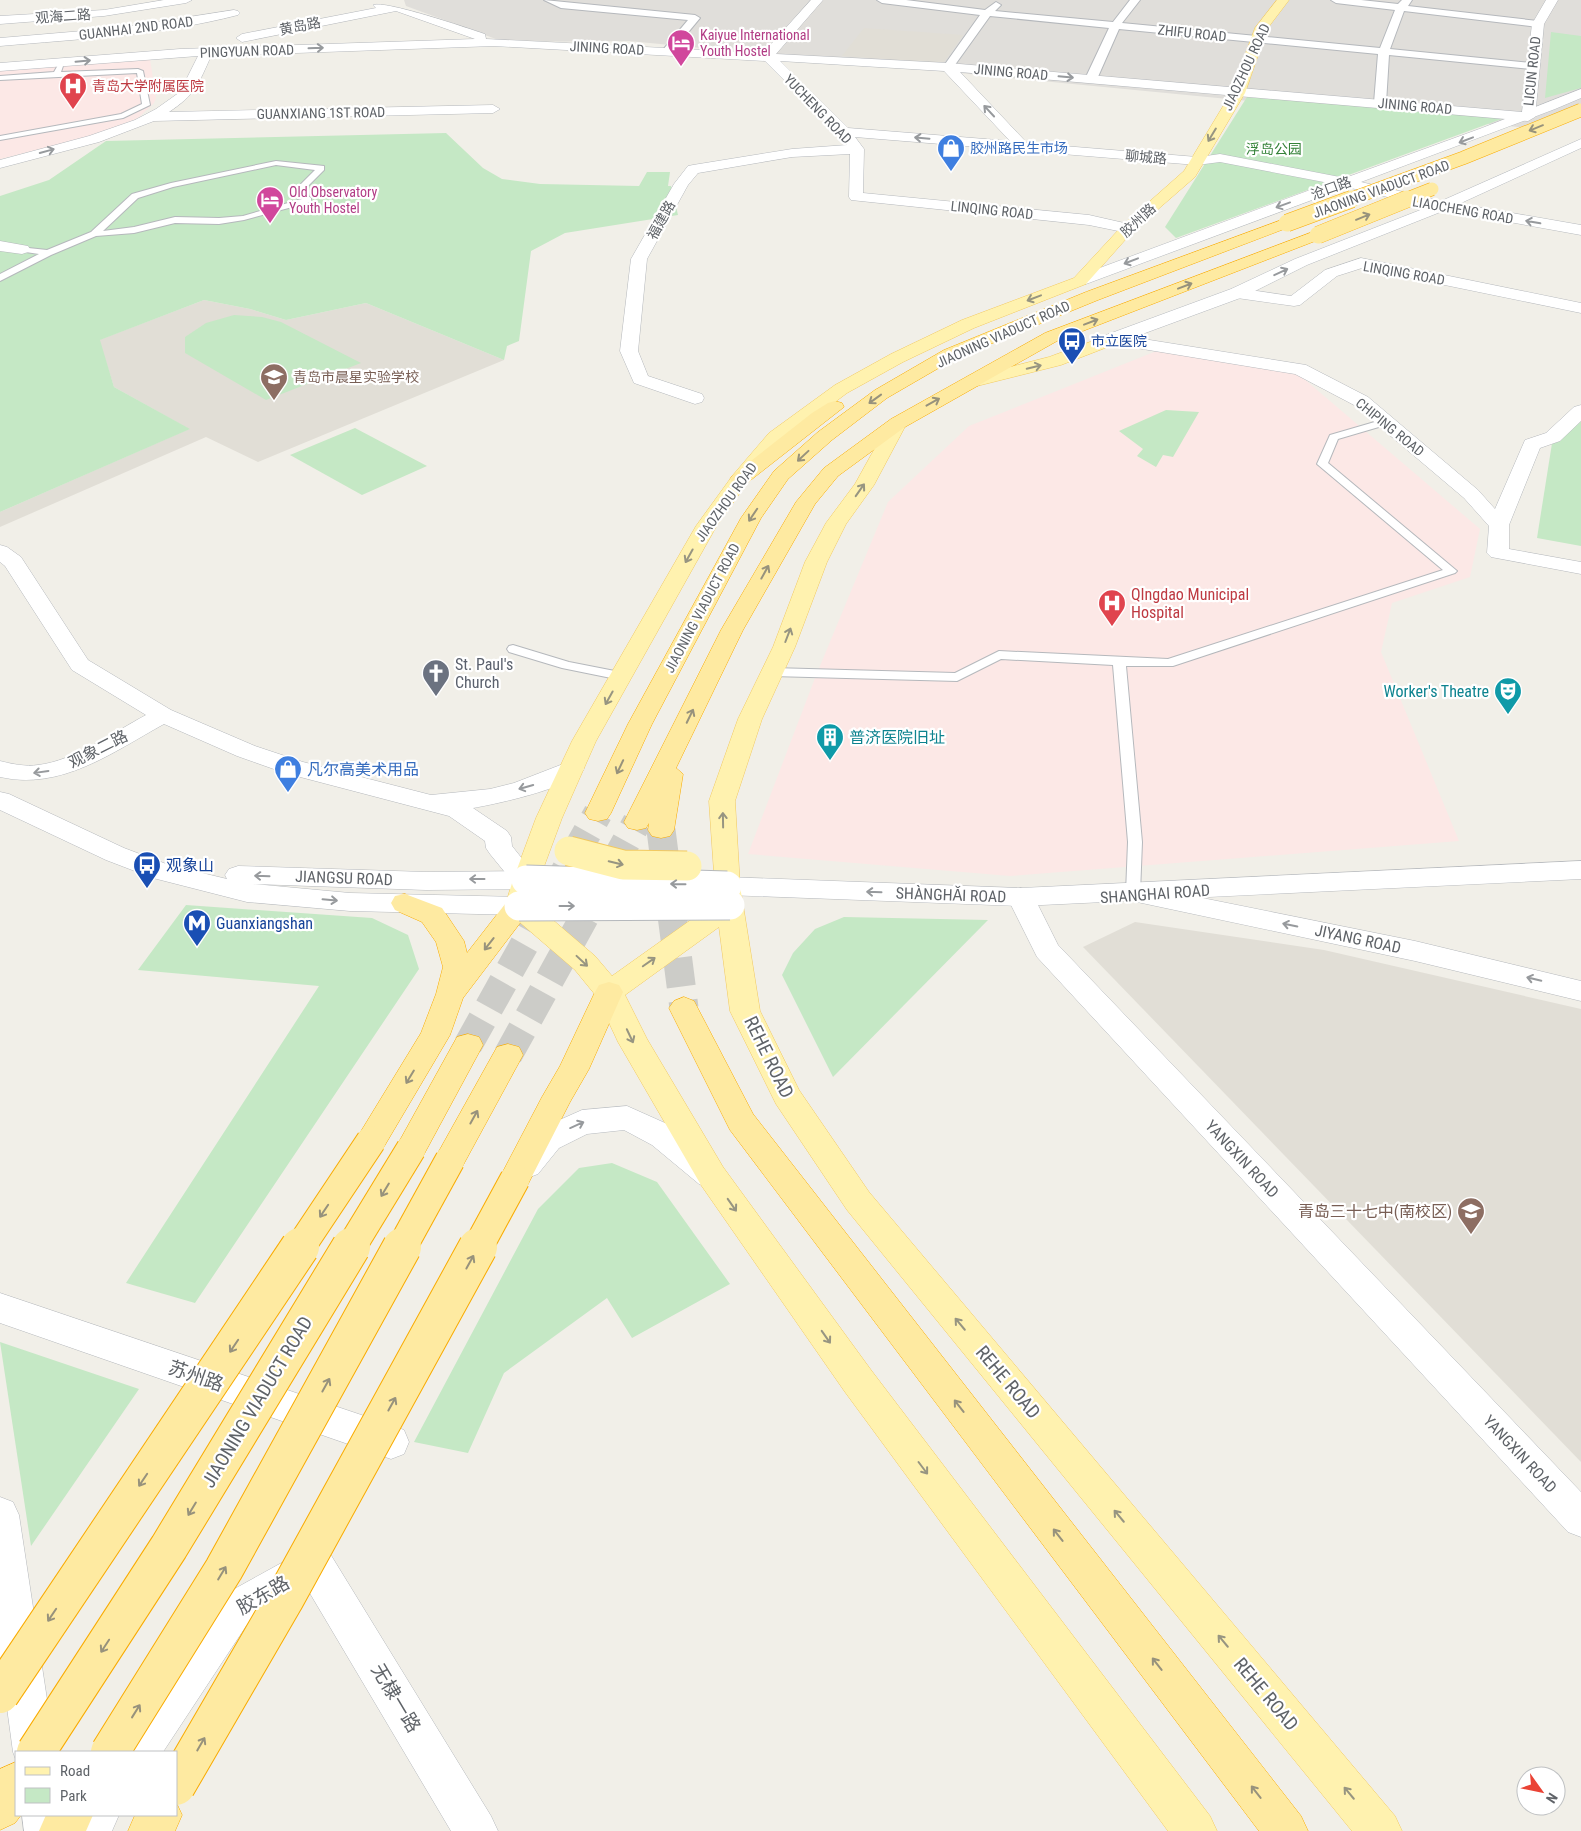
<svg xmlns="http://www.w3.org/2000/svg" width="1581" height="1831" font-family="'Roboto Condensed','Noto Sans SC',sans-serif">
<rect width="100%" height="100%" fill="#f1efe8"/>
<polygon fill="#e0deda" points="404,0 1581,0 1581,104 1528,128 629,41 504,42 406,6"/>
<g fill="#e1ded6">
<polygon points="864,28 963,35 943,63 842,56"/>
<polygon points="204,300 250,309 286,320 366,303 504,360 258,462 206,437 0,527 0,512 189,429 114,387 99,340"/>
<polygon points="1135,922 1324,950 1581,1009 1581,1462 1083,947"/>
</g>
<g fill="#fce8e6">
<polygon points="150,59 156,98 154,103 138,118 98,135 0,159 0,71"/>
<polygon points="1164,348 1296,372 1480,529 1470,577 1392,603 1381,652 1459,841 1010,876 748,854 815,678 888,502 969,426"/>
</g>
<g fill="#c5e8c5">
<polygon points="1551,32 1581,36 1581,88 1545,98"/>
<polygon points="1247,97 1507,117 1176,238 1165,227"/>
<polygon points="446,133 483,168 502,179 540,184 639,186 647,172 670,172 668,186 671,186 678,215 565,233 531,251 519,341 507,346 504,360 366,303 286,320 250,309 204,300 100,340 114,387 190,429 0,512 0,196 49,180 106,141"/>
<polygon points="234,315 262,317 281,322 361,363 266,400 185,353 185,337 206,323"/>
<polygon points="1166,410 1199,412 1173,457 1163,455 1156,467 1137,456 1143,449 1119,431"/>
<polygon points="1581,411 1581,546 1537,538 1553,437"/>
<polygon points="355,428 427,466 362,495 290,455"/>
<polygon points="186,905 372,918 408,935 419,969 195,1303 126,1283 319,986 138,970"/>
<polygon points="844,917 988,920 833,1077 782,975 793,953 815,929"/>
<polygon points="612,1163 657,1182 730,1284 632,1338 607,1298 504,1373 468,1453 414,1442 538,1209 579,1168"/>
<polygon points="0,1342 139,1389 31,1546"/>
</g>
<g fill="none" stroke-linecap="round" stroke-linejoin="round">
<g stroke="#ccccc8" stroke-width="29" stroke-dasharray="29 14" stroke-linecap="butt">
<polyline points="661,830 684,1008"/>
<polyline points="468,1045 598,813"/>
<polyline points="508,1055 637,822"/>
</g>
<g stroke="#b5b8bc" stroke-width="2">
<g id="service">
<polygon points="60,64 63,66 61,72 138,69 143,71 150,105 123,118 0,140 0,136 121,114 142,104 137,73 0,80 0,76 54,72 58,65"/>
<path d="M276,161L324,166V170L302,192L311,198V202L244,220L219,224L175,223L134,233L96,236L51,255L0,281V274L39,254L19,251V247L47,250L91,232L132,194L171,183ZM276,165L315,170L293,192L302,199L243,216L219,218L175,217L134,227L103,231L138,198L173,187Z"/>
<polygon points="1385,419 1390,422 1389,424 1338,439 1328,463 1457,571 1455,573 1173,666 1126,666 1142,842 1140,893 1138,897 1128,897 1126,893 1128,842 1113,665 1001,659 957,681 772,676 766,672 772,668 955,673 999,651 1168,659 1443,570 1317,464 1330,435"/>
<polygon points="513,645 569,662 625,673 627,676 621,680 562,668 509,652 507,649 509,646"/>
</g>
</g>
<g stroke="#b5b8bc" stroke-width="2">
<g id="pedestrian">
<polygon points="544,0 695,15 700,18 671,53 667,54 662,51 688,20 561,8"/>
<polygon points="877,0 906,0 985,10 996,2 1001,5 995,11 1113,22 1130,0 1140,0 1122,23 1380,48 1395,10 1336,3 1331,0 1361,0 1398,4 1402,0 1412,0 1408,6 1538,21 1543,24 1538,27 1404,11 1390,49 1532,63 1537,66 1532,69 1389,55 1386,103 1380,106 1374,103 1378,54 1119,29 1097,79 1091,82 1085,79 1109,28 990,16 952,69 948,70 943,67 980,15 882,3"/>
</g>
</g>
<g stroke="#b5b8bc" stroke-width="1">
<g id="minor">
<polygon points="164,0 192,0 186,3 104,16 0,24 0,16 104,10"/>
<path d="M811,0H823L776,54L948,63L1522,112L1532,24L1546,0H1558L1544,24L1535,117L1528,121L960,72L1027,143L1197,157L1202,158L1204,161L1202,164L1197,165L855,137L864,149L863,193L1089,215L1133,225L1136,228L1133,231L1128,233L1089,225L851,200L849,197L850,154L792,157L698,173L688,185L647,259L638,351L648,376L702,394L704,398L702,402L695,404L634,383L620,351L631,259L674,184L688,166L693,165L792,149L847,145L839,135L765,61L494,46L211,56C199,83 195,95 169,112L493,105L500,109L493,113L154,121L99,142L0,168V160L89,136L135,120L156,109L180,92L198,56L0,71V63L180,49L475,39L396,11L242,42L236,38L242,34L376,8L373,5C385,0 467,28 485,34L486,39L763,53ZM780,61L944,71L1010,141L848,128Z"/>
<path d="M234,10L238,11L240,13L238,15C161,35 79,39 0,46V38L118,28Z"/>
<polygon points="1443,201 1581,225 1581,235 1438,209 1435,206 1438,203"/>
<polygon points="0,241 28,246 30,249 28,252 22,254 0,251"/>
<polygon points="1361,258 1581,303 1581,313 1362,268 1337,276 1300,305 1294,306 1237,298 1231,297 1229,293 1231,289 1237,288 1291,296 1325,270"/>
<polygon points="1112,334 1306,365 1368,397 1478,490 1495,509 1525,440 1546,433 1574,407 1581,405 1581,421 1560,441 1540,448 1509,525 1509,549 1581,562 1581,574 1491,557 1487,553 1489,526 1464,498 1354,405 1295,374 1106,343 1103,339 1106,335"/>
<path d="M0,545L7,547L21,557L88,660L171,710L255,746L303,762L431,795L490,789L514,783L563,764L572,761L581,764L584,769C572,788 496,804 473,808L507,831L511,837L512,846L539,880L536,886L526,889L516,886L490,854L486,848L485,841L449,816L285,773L237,756L164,724C113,752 61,791 0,777V761C12,764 26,767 38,765C74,761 114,732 146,715L72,670L5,566L0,562Z"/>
<polygon points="1133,884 1415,941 1581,981 1581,1001 1415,961 1123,899 1119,893 1123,887"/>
<polygon points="1021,888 1031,891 1058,945 1581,1492 1581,1537 1568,1532 1037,957 1007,897 1011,891"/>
<polygon points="0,1293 391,1425 404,1430 409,1442 404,1454 391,1459 0,1323"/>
<polygon points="0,1497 13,1502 19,1515 55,1752 16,1752 16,1760 13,1752 0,1656"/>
<polygon points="315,1546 329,1552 491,1816 498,1831 451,1831 308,1590 246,1626 163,1752 117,1752 123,1737 218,1598 285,1561 300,1555 301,1552"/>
<polygon points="22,1815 66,1815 67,1824 71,1815 119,1815 112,1831 24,1831"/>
</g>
</g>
<g stroke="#b5b8bc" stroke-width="1">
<g id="tertiary">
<polygon points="0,792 9,794 124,848 169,865 227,879 225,875 229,869 238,866 426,872 526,871 536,874 539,880 536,886 526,889 426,890 253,884 350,893 519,897 529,899 533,906 529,913 519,915 350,911 247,902 153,878 106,860 0,810"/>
<polygon points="1581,861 1581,879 1021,906 727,895 717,892 714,886 717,880 727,877 1021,888"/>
</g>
</g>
<g stroke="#b6babf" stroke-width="1">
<g id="secondary">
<polygon points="1581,89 1581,98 1555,109 1361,182 1437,200 1439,202 1581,139 1581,148 1448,209 1307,265 1243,297 1118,343 1112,344 1106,343 1103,339 1106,335 1231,289 1295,259 1428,207 1347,187 1086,284 1074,284 1072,281 1074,278 1105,266 1329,183 1220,162 1197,165 1192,164 1190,161 1192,158 1220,154 1345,178 1482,128"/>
<polygon points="627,1106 674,1127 721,1166 726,1175 721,1184 710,1188 699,1184 652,1145 624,1130 587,1134 559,1148 538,1174 527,1178 516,1174 511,1165 516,1156 537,1130 582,1110"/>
</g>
</g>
<g stroke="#f2c960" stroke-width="1">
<g id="primary">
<polygon points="1277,0 1289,0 1267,29 1245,93 1195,177 1133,231 1086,284 974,328 903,362 847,393 783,441 747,483 716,527 596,741 562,818 539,880 533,903 595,956 612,976 716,902 709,801 738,719 773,647 805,562 826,523 855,484 891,419 898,417 905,419 907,423 874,485 846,524 827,562 795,647 762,719 735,801 740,886 760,1011 799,1090 869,1192 1395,1816 1402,1831 1352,1831 847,1210 776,1104 730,1011 719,927 625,995 647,1039 723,1167 871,1370 1210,1816 1217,1831 1168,1831 845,1392 701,1185 618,1042 597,997 575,970 509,913 505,906 513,880 536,818 572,741 696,526 733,475 769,433 835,385 891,354 962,320 1074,278 1123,225 1184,171 1231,93 1255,28"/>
<polygon points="1112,334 1118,335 1121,339 1118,343 1061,365 969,388 963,387 960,383 963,379 1049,357"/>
</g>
</g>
<g stroke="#f9ab00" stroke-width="1">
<g id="trunk">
<polygon points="1287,218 1292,220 1295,223 1292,226 1098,300 956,358 887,398 832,440 788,479 761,518 652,724 611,813 607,819 598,821 589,819 585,813 628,724 741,518 774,471 818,432 875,390 944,350 1086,292"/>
<polygon points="1318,230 1323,232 1326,235 1323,238 1057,341 905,427 838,476 815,504 743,630 676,768 683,774 674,830 670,836 661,838 652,836 648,830 649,823 646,828 637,830 628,828 624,822 721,630 796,502 824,468 891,419 1045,333"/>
<polygon points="835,401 842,403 844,407 747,483 740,485 733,483 730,479 733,475 812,413 828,403"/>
<polygon points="405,894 442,908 464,941 467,953 509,899 519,897 529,899 533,906 463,998 450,1035 382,1150 371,1153 360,1150 355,1141 421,1033 436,994 443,967 436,942 422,922 395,910 391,903 395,896"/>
<polygon points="609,982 619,985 623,992 589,1069 570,1102 526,1188 515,1192 504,1188 499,1179 542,1097 560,1066 595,992 599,985"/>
<polygon points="684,997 694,1001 753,1114 1301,1816 1308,1831 1259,1831 730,1130 669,1008 674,1001"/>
<polygon points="468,1034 479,1037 483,1045 422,1158 411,1161 400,1158 395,1149 400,1140 457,1037"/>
<polygon points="508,1044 519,1047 523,1055 461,1169 450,1173 439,1169 434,1160 439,1151 497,1047"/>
<polygon points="16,1762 16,1815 21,1815 15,1823 0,1830 0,1769"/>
<polygon points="176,1802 182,1815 175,1831 128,1831 135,1815 176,1815"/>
<polygon points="46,1815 93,1815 86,1831 39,1831"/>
</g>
</g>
<use href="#service" fill="#fff" fill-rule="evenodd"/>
<use href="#pedestrian" fill="#fff" fill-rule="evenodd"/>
<use href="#minor" fill="#fff" fill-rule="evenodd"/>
<use href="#tertiary" fill="#fff" fill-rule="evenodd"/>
<use href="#secondary" fill="#fff" fill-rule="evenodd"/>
<use href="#primary" fill="#fff2af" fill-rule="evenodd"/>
<use href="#trunk" fill="#feeaa1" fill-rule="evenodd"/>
<g stroke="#b5b8bc" stroke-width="31" stroke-linecap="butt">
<g id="tertiary-bridge">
<polyline points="526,880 727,886"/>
<polyline points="519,906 730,905"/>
</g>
</g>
<g stroke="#f2c960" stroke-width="31" stroke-linecap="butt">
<polyline id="primary-bridge" points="569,851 623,865 687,866"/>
</g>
<g stroke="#f9ab00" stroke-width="14" stroke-linecap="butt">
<g id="trunk-bridge-far3">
<polyline points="1348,200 1463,158 1581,110"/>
<polyline points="1404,200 1432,189"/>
</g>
</g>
<g stroke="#f9ab00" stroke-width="18" stroke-linecap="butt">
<g id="trunk-bridge-far2">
<polyline points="1287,223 1352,199"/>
<polyline points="1318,235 1407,199"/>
</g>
</g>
<g stroke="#f9ab00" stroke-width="31" stroke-linecap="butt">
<g id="trunk-bridge-far1">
<polyline points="299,1249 371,1141"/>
<polyline points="350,1249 411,1149"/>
<polyline points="401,1249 450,1160"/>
<polyline points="477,1249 515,1179"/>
</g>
</g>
<g stroke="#f9ab00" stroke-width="40" stroke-linecap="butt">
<g id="trunk-bridge">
<polyline points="0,1694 300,1247"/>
<polyline points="36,1752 169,1547 351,1247"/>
<polyline points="110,1752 224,1569 402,1247"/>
<polyline points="176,1786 284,1600 478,1247"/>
</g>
</g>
<use href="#tertiary-bridge" stroke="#fff" stroke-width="29"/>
<use href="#primary-bridge" stroke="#fff2af" stroke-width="29"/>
<use href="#trunk-bridge-far3" stroke="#feeaa1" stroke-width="13"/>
<use href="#trunk-bridge-far2" stroke="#feeaa1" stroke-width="17"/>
<use href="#trunk-bridge-far1" stroke="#feeaa1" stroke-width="29"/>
<use href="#trunk-bridge" stroke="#feeaa1" stroke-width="38"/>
</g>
<defs><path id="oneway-shaft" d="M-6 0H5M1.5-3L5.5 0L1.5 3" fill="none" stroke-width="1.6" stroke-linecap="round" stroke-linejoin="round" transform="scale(1.25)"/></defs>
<g stroke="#979a9d">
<use href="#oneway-shaft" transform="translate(316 48) rotate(-2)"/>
<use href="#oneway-shaft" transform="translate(83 61) rotate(-5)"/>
<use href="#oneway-shaft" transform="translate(1066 77) rotate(5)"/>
<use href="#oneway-shaft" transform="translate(989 111) rotate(-133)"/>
<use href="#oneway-shaft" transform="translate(922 138) rotate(-175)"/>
<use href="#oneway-shaft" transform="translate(1466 140) rotate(159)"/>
<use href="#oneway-shaft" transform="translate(47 151) rotate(-15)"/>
<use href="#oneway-shaft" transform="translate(1283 205) rotate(160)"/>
<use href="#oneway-shaft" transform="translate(1533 222) rotate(-170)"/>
<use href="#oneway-shaft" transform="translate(1131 261) rotate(159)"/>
<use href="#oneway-shaft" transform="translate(1281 272) rotate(-25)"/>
<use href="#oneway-shaft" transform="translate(41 772) rotate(172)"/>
<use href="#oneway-shaft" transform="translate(526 787) rotate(164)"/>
<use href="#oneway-shaft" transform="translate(262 876) rotate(-178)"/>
<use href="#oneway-shaft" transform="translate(477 879) rotate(-180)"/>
<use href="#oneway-shaft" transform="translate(678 884) rotate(-179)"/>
<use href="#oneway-shaft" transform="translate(874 892) rotate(-178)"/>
<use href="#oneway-shaft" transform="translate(330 900) rotate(5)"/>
<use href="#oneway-shaft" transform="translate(567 906)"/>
<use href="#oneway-shaft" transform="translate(1290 925) rotate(-168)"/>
<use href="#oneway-shaft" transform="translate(1534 979) rotate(-167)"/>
<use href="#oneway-shaft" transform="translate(577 1125) rotate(-24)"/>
</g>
<g stroke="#97927c">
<use href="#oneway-shaft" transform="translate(1536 128) rotate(158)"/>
<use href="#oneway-shaft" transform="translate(1363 217) rotate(-22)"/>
<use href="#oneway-shaft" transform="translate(1185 286) rotate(-21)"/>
<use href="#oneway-shaft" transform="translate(1091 322) rotate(-21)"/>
<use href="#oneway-shaft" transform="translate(875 399) rotate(144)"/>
<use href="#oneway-shaft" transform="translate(933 402) rotate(-29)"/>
<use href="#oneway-shaft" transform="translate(803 456) rotate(137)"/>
<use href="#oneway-shaft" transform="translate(753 515) rotate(124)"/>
<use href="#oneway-shaft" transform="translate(765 572) rotate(-61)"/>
<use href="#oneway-shaft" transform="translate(690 716) rotate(-64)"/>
<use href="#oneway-shaft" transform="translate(620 767) rotate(115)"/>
<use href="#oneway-shaft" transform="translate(489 944) rotate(128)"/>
<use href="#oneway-shaft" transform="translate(410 1077) rotate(121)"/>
<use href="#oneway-shaft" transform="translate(474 1117) rotate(-61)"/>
<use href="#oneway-shaft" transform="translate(385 1190) rotate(121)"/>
<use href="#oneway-shaft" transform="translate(324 1211) rotate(124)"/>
<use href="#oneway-shaft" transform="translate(470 1262) rotate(-61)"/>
<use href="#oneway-shaft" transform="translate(234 1346) rotate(124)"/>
<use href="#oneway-shaft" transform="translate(326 1385) rotate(-61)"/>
<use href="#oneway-shaft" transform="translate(392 1404) rotate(-61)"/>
<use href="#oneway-shaft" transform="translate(959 1406) rotate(-128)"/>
<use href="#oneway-shaft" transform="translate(143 1480) rotate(124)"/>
<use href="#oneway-shaft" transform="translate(192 1509) rotate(121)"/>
<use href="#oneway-shaft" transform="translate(1058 1535) rotate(-128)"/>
<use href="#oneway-shaft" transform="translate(222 1573) rotate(-59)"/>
<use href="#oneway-shaft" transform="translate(52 1615) rotate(124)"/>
<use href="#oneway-shaft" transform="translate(105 1646) rotate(123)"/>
<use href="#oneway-shaft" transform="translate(1157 1664) rotate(-128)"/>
<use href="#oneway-shaft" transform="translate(136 1711) rotate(-58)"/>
<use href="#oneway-shaft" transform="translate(201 1744) rotate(-60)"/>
<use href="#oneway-shaft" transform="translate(1256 1792) rotate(-128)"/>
</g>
<g stroke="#979581">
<use href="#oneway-shaft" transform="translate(1212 135) rotate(121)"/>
<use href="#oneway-shaft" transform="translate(1034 298) rotate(159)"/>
<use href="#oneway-shaft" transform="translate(1034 367) rotate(-14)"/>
<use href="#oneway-shaft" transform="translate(860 490) rotate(-55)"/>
<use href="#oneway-shaft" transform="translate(689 556) rotate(119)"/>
<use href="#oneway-shaft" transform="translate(788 635) rotate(-69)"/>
<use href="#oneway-shaft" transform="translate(609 698) rotate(119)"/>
<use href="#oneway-shaft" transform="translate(723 820) rotate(-91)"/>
<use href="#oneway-shaft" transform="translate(616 863) rotate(13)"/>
<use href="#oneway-shaft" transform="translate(582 961) rotate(43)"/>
<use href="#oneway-shaft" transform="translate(649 962) rotate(-35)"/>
<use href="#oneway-shaft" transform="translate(630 1036) rotate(65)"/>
<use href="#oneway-shaft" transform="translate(732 1205) rotate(55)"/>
<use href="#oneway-shaft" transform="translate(960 1324) rotate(-130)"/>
<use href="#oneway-shaft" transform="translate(826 1337) rotate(55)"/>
<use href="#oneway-shaft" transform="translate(923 1468) rotate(53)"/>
<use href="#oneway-shaft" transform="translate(1119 1516) rotate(-130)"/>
<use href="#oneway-shaft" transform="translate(1223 1641) rotate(-130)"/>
<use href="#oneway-shaft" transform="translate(1349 1793) rotate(-130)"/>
</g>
<defs>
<g id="hotel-pin" transform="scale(1.4375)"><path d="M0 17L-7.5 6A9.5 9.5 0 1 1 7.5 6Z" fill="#d1479c" stroke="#fff"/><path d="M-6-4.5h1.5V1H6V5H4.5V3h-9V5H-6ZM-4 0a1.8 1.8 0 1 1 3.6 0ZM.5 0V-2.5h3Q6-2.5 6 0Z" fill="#fff"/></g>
<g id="hospital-pin" transform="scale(1.4375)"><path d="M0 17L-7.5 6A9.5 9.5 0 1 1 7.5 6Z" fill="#e0444e" stroke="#fff"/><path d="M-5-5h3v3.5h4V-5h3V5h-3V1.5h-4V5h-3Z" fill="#fff"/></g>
<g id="shop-pin" transform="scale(1.4375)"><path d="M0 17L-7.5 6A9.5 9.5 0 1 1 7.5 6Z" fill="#3f7fe0" stroke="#fff"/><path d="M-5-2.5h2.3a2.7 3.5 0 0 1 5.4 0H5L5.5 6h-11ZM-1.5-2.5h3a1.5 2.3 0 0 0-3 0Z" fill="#fff"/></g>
<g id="bus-pin" transform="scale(1.4375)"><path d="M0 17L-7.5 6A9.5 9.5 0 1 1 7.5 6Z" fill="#1a4fb4" stroke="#fff"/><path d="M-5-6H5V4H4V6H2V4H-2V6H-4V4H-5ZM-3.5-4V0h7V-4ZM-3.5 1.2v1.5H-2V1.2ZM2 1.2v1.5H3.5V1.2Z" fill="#fff"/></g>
<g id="school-pin" transform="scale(1.4375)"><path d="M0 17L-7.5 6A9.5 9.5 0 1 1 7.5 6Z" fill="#8d6e63" stroke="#fff"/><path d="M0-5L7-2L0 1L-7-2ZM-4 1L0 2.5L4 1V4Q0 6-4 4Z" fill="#fff"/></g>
<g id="church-pin" transform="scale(1.4375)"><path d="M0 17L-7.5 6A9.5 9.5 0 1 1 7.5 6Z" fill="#6b7280" stroke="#fff"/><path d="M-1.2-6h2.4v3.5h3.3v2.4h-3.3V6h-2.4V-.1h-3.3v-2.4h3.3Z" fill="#fff"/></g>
<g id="theatre-pin" transform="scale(1.4375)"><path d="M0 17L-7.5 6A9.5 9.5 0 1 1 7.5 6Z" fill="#0f9aa8" stroke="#fff"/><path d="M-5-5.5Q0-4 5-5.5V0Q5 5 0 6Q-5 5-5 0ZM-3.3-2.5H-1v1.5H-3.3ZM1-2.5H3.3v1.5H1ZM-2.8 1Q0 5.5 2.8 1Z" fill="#fff"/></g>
<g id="building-pin" transform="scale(1.4375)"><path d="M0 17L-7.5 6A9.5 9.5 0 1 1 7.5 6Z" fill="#0f9aa8" stroke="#fff"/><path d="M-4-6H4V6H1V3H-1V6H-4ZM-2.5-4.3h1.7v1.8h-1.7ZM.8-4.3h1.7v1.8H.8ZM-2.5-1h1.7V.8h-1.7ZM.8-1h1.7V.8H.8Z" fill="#fff"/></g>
<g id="metro-pin" transform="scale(1.4375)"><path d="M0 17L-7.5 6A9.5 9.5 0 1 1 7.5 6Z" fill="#1a4fb4" stroke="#fff"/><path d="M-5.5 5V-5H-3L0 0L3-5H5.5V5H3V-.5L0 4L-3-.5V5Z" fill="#fff"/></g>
</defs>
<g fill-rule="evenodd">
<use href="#hotel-pin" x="681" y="43"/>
<use href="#hospital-pin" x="73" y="86"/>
<use href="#shop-pin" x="951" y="148"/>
<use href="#hotel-pin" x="270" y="200"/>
<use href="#bus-pin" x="1072" y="341"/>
<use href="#school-pin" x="274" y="377"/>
<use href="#hospital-pin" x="1112" y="603"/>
<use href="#church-pin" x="436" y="673"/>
<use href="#theatre-pin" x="1508" y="691"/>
<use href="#building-pin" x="830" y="737"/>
<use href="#shop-pin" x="288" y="769"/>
<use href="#bus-pin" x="147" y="865"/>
<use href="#metro-pin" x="197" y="923"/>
<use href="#school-pin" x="1471" y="1211"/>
</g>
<g text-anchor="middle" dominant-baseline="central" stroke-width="4.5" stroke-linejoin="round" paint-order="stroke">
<g font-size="14" fill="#5f6368" stroke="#fff">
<text transform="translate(63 16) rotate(-4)">观海二路</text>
<text transform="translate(300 26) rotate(-11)">黄岛路</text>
<text transform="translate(136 28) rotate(-7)">GUANHAI 2ND ROAD</text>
<text transform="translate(1192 33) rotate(6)">ZHIFU ROAD</text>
<text transform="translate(607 48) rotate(3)">JINING ROAD</text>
<text transform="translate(247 51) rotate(-2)">PINGYUAN ROAD</text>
<text transform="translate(1246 67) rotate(-65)">JIAOZHOU ROAD</text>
<text transform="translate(1532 71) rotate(-84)">LICUN ROAD</text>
<text transform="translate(1011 72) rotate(5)">JINING ROAD</text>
<text transform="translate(1415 106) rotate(5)">JINING ROAD</text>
<text transform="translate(818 109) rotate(46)">YUCHENG ROAD</text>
<text transform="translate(321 113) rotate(-1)">GUANXIANG 1ST ROAD</text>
<text transform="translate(1146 157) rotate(5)">聊城路</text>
<text transform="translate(1331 188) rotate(-20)">沧口路</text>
<text transform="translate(1381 189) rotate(-20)">JIAONING VIADUCT ROAD</text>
<text transform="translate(992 210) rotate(6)">LINQING ROAD</text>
<text transform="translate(1463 210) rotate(10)">LIAOCHENG ROAD</text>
<text transform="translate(661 220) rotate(-61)">福建路</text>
<text transform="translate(1138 220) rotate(-43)">胶州路</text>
<text transform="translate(1404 273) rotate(10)">LINQING ROAD</text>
<text transform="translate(1003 334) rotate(-24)">JIAONING VIADUCT ROAD</text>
<text transform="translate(1390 427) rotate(39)">CHIPING ROAD</text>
<text transform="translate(726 502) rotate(-54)">JIAOZHOU ROAD</text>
<text transform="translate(702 608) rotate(-62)">JIAONING VIADUCT ROAD</text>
</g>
<g font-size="14" fill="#b23c85" stroke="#fff" text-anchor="start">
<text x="700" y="35">Kaiyue International<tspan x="700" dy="16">Youth Hostel</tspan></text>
<text x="289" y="192">Old Observatory<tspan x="289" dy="16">Youth Hostel</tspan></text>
</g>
<g font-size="14" fill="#be3a42" stroke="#fff" text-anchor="start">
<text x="92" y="86">青岛大学附属医院</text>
</g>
<g font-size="14" fill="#366cbe" stroke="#fff" text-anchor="start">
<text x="970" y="148">胶州路民生市场</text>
</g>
<g font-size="14" fill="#348238" stroke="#fff">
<text x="1274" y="149">浮岛公园</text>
</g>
<g font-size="14" fill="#164399" stroke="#fff" text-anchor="start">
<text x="1091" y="341">市立医院</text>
</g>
<g font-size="14" fill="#785e54" stroke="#fff" text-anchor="start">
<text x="293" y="377">青岛市晨星实验学校</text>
</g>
<g font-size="16" fill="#be3a42" stroke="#fff" text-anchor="start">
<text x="1131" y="594">QIngdao Municipal<tspan x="1131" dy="18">Hospital</tspan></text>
</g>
<g font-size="16" fill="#5b616d" stroke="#fff" text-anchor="start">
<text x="455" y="664">St. Paul's<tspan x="455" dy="18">Church</tspan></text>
</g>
<g font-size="16" fill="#0d838f" stroke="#fff" text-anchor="end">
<text x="1489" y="691">Worker's Theatre</text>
<text x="849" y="737" text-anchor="start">普济医院旧址</text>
</g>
<g font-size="16" fill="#5f6368" stroke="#fff">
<text transform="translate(98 749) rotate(-27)">观象二路</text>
<text transform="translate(344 878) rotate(2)">JIANGSU ROAD</text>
<text transform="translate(1155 894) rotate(-4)">SHANGHAI ROAD</text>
<text transform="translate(951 895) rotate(2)">SHÀNGHǍI ROAD</text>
<text transform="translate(1358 939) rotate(12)">JIYANG ROAD</text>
<text transform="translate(1242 1159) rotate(47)">YANGXIN ROAD</text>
<text transform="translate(1520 1454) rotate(47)">YANGXIN ROAD</text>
</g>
<g font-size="16" fill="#366cbe" stroke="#fff" text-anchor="start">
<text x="307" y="769">凡尔高美术用品</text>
</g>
<g font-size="16" fill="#164399" stroke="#fff" text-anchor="start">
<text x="166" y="865">观象山</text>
<text x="216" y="923">Guanxiangshan</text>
</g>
<g font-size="16" fill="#785e54" stroke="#fff" text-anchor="end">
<text x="1452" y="1211">青岛三十七中(南校区)</text>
</g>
<g font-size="19" fill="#5f6368" stroke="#fff">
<text transform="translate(769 1057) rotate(64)">REHE ROAD</text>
<text transform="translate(196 1376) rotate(19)">苏州路</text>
<text transform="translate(1008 1382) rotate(50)">REHE ROAD</text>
<text transform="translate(257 1402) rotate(-59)">JIAONING VIADUCT ROAD</text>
<text transform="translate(263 1595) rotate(-30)">胶东路</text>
<text transform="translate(1266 1694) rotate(50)">REHE ROAD</text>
<text transform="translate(396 1698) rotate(59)">无棣一路</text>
</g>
</g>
<rect x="15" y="1751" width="162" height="65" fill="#ffffff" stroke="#bfc1c3"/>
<rect x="25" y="1767" width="25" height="8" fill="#fff2af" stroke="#bfc1c3"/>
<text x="60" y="1776" font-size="15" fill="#5f6368">Road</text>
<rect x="25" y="1788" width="25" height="15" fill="#c5e8c5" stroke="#bfc1c3"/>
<text x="60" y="1801" font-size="15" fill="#5f6368">Park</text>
<g transform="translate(1541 1791) rotate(123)"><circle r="24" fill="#ffffff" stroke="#bfc1c3"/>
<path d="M0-4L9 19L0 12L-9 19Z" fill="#ea4335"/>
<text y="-8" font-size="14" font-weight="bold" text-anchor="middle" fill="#5f6368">N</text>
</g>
</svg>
